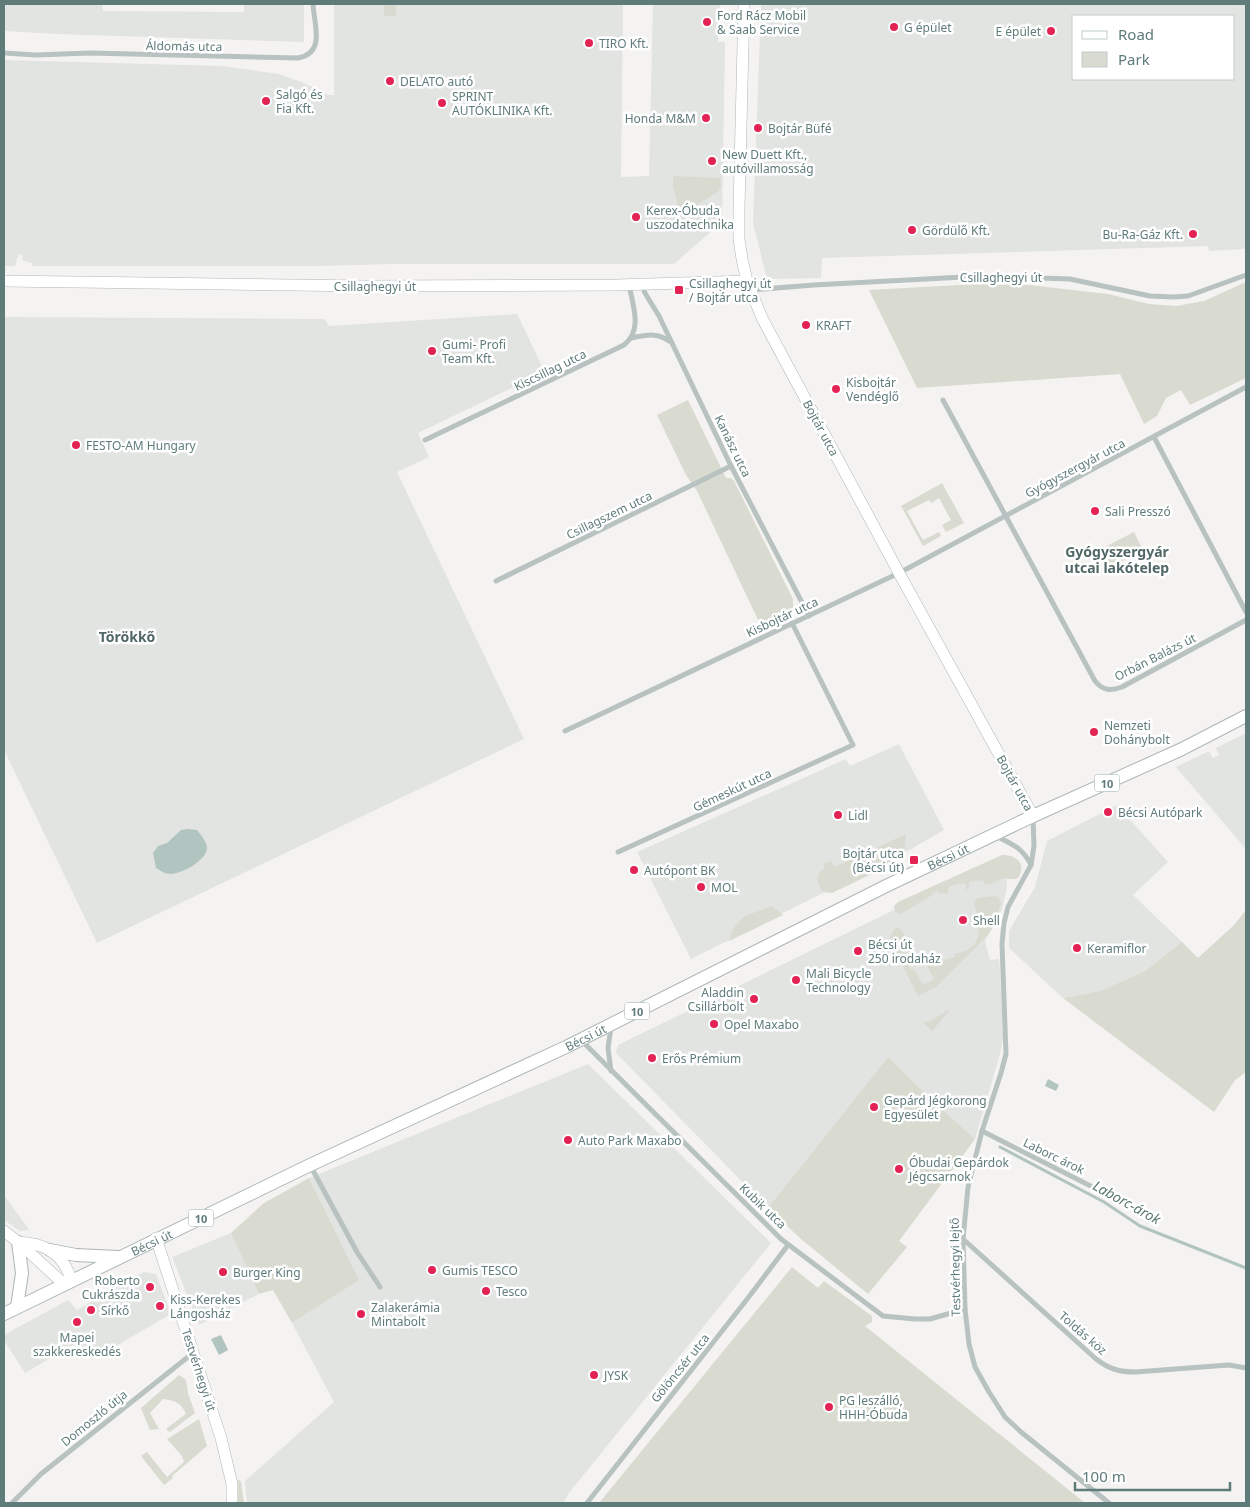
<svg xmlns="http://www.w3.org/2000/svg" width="1250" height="1507" font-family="'Noto Sans',sans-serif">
<rect width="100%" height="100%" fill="#f5f3f1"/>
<g fill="#e2e4e2" fill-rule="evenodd">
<polygon points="4,4 102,4 103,11 244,12 244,4 304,4 304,42 57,34 4,31"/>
<polygon points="334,4 623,4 621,177 649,176 653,4 720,4 718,42 725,42 722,222 674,264 395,264 318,266 32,266 32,263 22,260 23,256 19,254 15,266 4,266 4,60 222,66 279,74 304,83 328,95 334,95"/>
<path d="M761,4H1246V249L1209,251L1208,246L822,258L821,278L767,279L753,223ZM1074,16H1234V79H1074Z"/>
<polygon points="517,314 545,372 418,433 429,457 397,472 524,739 97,943 4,750 4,317 325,319 329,326"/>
<polygon points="1246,733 1246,849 1176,767 1209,751 1213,758 1219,755 1216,748"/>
<polygon points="899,744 944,830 913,848 691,959 637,852 846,759 850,766"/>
<polygon points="1117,805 1168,862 1133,895 1182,942 1145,971 1100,991 1063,998 1009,948 1009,931 1035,887 1047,841"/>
<polygon points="998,859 1005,870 1007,882 1006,892 1002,909 995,924 985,940 990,960 999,959 1000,969 1003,1039 1000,1054 975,1139 932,1100 888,1057 768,1208 616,1053 618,1045"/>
<polygon points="588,1064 771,1243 569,1493 563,1503 247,1503 245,1481 334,1402 292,1323 358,1280 309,1178"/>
<polygon points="4,1195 27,1227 29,1230 20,1231 4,1220"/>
<polygon points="231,1233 259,1294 199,1325 172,1257"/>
<polygon points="144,1272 156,1274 171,1314 92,1360 78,1342 25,1373 4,1340 4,1335 68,1300 77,1310"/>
</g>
<g fill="#d9dad0">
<rect x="384" y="4" width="12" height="12"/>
<polygon points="673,176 720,178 721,186 716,193 692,208 678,208 673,186"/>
<polygon points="1246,282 1246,378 1190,405 1181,390 1166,398 1157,416 1144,424 1120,374 917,388 869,290 978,284 1029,285 1108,294 1149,304 1176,306 1204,301"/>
<polygon points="688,400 726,478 731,478 734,481 793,599 793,608 790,612 760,624 697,491 686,475 657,415"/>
<polygon points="942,483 964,523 946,532 942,525 951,520 939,498 931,503 929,500 907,511 923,540 939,532 941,536 923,546 901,506"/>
<polygon points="1134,532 1143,550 1109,568 1099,550"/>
<path d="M906,834L904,854L880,870L832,893L823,892C817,883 814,874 825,868L824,864L831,861L835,867Z"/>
<path d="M1002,855C1017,855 1027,864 1018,878C1011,881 1007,877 1001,879C995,882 992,885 985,884L983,880L969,882V889L967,890L965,883L949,886L948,893L940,894L938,891L932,893V895L904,912L899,914L895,911L894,906L898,902Z"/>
<path d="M994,896L998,897L1001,903L995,922L988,935L937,986L918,996L890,941V938L894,929L899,928L904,934V937L898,941L902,948L905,947L907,952L903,955L911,970L914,969L923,985L934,979L927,966L928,963L945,961V959L955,957L954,954C988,949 978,925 974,901L978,898Z"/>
<path d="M772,906L783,915L729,941C737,914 748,916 772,906Z"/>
<polygon points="1246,910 1246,1072 1235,1080 1214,1112 1063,998 1100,991 1145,971 1182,942 1198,958 1234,925"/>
<polygon points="948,1010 949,1011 932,1031 923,1023 925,1021 928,1022"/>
<polygon points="888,1057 932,1100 975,1139 899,1241 907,1247 868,1294 801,1239 768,1208"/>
<polygon points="309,1178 359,1280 292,1323 273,1290 259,1294 231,1233 264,1203"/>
<polygon points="792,1267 818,1288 824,1281 872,1316 872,1322 865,1326 1085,1503 599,1503"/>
<path d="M179,1375L186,1380L188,1393L195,1413L170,1432L167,1430V1428L186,1414C181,1402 175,1401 163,1399L150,1413L159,1429L150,1430L141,1408Z"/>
<polygon points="199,1419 207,1446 172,1476 173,1478 164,1485 141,1456 147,1452 167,1477 184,1462 182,1456 167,1439"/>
<polygon points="238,1479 241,1482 244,1503 238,1503"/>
</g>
<g fill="#b2c4c0">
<path d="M188,829L197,830C201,835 206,841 207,847C208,860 181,874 171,874C165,874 161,871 156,868L153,853L158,846L167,843L181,830Z"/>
<polygon points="1048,1079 1059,1085 1056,1091 1045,1086"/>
<polygon points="221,1335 228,1350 219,1355 211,1339"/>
</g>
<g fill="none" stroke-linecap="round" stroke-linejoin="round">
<polyline stroke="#b2c4c0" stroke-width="3" points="1000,1147 1104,1202 1140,1226 1246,1268"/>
<g stroke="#adb8b8" stroke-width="12">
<g id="secondary">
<polyline points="744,4 739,208 739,239 742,259 747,281 762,318 899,573 1033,816"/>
<polyline points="4,281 367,286 617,285 747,281"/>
<polyline points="4,1231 18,1242 64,1284"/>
<polyline points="156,1238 221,1438 232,1484 232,1503"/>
<path d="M18,1242C45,1243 64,1254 71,1280"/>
</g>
</g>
<g stroke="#acb6b6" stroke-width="14">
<g id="primary">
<polyline points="50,1250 76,1255 117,1257"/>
<polyline points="17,1307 22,1273 18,1242"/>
<path id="s1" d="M4,1314L310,1165L566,1047L886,886L1033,816L1180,750L1246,716"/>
</g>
</g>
<g stroke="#b8c2c1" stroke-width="5">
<path d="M4,53L36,55L90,53L298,58C326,53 314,25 313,4"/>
<polyline points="642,284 645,293 659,316 731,466 809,616"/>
<polyline points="751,290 814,285 982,276 1070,279 1150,296 1174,297 1188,296 1246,275"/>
<path d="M631,338C645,335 657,332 669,341"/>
<path d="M943,400L1095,681C1103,691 1111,691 1122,687L1246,620"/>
<polyline points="1154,437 1246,612"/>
<path d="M425,440L624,345C643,330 633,306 629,285"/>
<polyline points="496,581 731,466"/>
<polyline points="565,731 899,573 1246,387"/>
<polyline points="1033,818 1034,846 1031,865 1008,907 1004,923 1002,944 1006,1054 1001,1073 982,1131 968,1187 963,1239 965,1309 969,1344 975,1367 989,1392 1005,1417 1021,1432 1109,1503"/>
<path d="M996,836C1012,844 1023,848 1031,865"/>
<polyline points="618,852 853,745 792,623"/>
<polyline points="582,1041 781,1239 883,1316 915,1319 930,1319 965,1309"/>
<polyline points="611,1071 608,1048 611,1027"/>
<polyline points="982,1131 1144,1213"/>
<polyline points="310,1165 357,1252 380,1287"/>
<path d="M963,1239L1096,1359C1109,1369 1119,1372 1136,1372L1215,1366L1229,1365L1246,1368"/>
<polyline points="12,1503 41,1474 193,1353"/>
<polyline points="587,1503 748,1298 788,1245"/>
</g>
<use href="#secondary" stroke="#fff" stroke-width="11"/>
<use href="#primary" stroke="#fff" stroke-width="12"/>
</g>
<g fill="#e32354" stroke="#fff" stroke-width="2">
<circle cx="707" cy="22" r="5"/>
<circle cx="894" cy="27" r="5"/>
<circle cx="1051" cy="31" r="5"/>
<circle cx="589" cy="43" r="5"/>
<circle cx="390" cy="81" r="5"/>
<circle cx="266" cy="101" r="5"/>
<circle cx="442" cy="103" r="5"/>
<circle cx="706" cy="118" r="5"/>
<circle cx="758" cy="128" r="5"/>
<circle cx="712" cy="161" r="5"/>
<circle cx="636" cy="217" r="5"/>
<circle cx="912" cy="230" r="5"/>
<circle cx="1193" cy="234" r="5"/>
<rect x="674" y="285" width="10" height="10" rx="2.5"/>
<circle cx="806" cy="325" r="5"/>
<circle cx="432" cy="351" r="5"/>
<circle cx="836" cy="389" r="5"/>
<circle cx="76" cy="445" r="5"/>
<circle cx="1095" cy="511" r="5"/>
<circle cx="1094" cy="732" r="5"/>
<circle cx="1108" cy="812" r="5"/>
<circle cx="838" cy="815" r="5"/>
<rect x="909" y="855" width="10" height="10" rx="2.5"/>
<circle cx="634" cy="870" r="5"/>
<circle cx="701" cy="887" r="5"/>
<circle cx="963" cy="920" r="5"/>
<circle cx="1077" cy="948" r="5"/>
<circle cx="858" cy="951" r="5"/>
<circle cx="796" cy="980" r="5"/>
<circle cx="754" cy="999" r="5"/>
<circle cx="714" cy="1024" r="5"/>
<circle cx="652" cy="1058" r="5"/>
<circle cx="874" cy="1107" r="5"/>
<circle cx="568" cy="1140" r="5"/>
<circle cx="899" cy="1169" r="5"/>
<circle cx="432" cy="1270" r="5"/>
<circle cx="223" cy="1272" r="5"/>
<circle cx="150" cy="1287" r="5"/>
<circle cx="486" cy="1291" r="5"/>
<circle cx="160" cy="1306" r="5"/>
<circle cx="91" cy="1310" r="5"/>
<circle cx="361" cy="1314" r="5"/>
<circle cx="77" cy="1322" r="5"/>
<circle cx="594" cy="1375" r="5"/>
<circle cx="829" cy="1407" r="5"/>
</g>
<g text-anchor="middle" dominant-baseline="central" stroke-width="5" stroke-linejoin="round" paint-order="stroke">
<g fill="#fff" stroke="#8fa3a2" stroke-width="1">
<rect x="1094.5" y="774.5" width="25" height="17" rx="4"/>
<rect x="624.5" y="1002.5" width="25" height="17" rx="4"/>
<rect x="188.5" y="1209.5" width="25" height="17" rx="4"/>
</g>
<g font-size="11" font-weight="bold" fill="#5f7c7a">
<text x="1107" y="783">10</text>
<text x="637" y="1011">10</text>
<text x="201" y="1218">10</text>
</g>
<g font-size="12" fill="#5f7c7a" stroke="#fff" text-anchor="start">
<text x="717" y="15">Ford Rácz Mobil<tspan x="717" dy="14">&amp; Saab Service</tspan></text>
<text x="904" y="27">G épület</text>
<text x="1041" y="31" text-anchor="end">E épület</text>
<text x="599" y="43">TIRO Kft.</text>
<text x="400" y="81">DELATO autó</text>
<text x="276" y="94">Salgó és<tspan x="276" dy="14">Fia Kft.</tspan></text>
<text x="452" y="96">SPRINT<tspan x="452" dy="14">AUTÓKLINIKA Kft.</tspan></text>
<text x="696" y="118" text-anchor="end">Honda M&amp;M</text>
<text x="768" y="128">Bojtár Büfé</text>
<text x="722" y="154">New Duett Kft.,<tspan x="722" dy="14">autóvillamosság</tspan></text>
<text x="646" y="210">Kerex-Óbuda<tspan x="646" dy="14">uszodatechnika</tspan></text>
<text x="922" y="230">Gördülő Kft.</text>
<text x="1183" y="234" text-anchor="end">Bu-Ra-Gáz Kft.</text>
<text x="689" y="283">Csillaghegyi út<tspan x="689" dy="14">/ Bojtár utca</tspan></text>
<text x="816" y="325">KRAFT</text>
<text x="442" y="344">Gumi- Profi<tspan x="442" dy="14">Team Kft.</tspan></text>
<text x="846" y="382">Kisbojtár<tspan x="846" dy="14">Vendéglő</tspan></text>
<text x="86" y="445">FESTO-AM Hungary</text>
<text x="1105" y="511">Sali Presszó</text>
<text x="1104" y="725">Nemzeti<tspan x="1104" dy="14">Dohánybolt</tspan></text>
<text x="1118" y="812">Bécsi Autópark</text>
<text x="848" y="815">Lidl</text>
<text x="904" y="853" text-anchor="end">Bojtár utca<tspan x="904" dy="14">(Bécsi út)</tspan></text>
<text x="644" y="870">Autópont BK</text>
<text x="711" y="887">MOL</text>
<text x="973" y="920">Shell</text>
<text x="868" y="944">Bécsi út<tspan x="868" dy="14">250 irodaház</tspan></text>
<text x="1087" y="948">Keramiflor</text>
<text x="806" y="973">Mali Bicycle<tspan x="806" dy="14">Technology</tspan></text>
<text x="744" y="992" text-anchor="end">Aladdin<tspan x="744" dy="14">Csillárbolt</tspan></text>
<text x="724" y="1024">Opel Maxabo</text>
<text x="662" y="1058">Erős Prémium</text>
<text x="884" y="1100">Gepárd Jégkorong<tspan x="884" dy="14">Egyesület</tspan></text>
<text x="578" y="1140">Auto Park Maxabo</text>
<text x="909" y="1162">Óbudai Gepárdok<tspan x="909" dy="14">Jégcsarnok</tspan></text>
<text x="442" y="1270">Gumis TESCO</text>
<text x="233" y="1272">Burger King</text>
<text x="140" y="1280" text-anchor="end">Roberto<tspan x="140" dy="14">Cukrászda</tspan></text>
<text x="496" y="1291">Tesco</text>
<text x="170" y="1299">Kiss-Kerekes<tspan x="170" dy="14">Lángosház</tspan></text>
<text x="371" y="1307">Zalakerámia<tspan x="371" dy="14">Mintabolt</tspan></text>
<text x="101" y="1310">Sírkő</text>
<text x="77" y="1337" text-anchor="middle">Mapei<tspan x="77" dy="14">szakkereskedés</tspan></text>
<text x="604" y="1375">JYSK</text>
<text x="839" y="1400">PG leszálló,<tspan x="839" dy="14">HHH-Óbuda</tspan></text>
</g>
<g font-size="12" fill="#5f7c7a" stroke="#fff">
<text transform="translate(184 46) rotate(1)">Áldomás utca</text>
<text x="1001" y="277">Csillaghegyi út</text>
<text x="375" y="286">Csillaghegyi út</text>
<text transform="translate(550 370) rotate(-26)">Kiscsillag utca</text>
<text transform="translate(821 428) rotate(62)">Bojtár utca</text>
<text transform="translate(733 446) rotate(64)">Kanász utca</text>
<text transform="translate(1075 468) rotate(-28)">Gyógyszergyár utca</text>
<text transform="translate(609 515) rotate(-26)">Csillagszem utca</text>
<text transform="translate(782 617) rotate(-25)">Kisbojtár utca</text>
<text transform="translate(1155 657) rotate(-27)">Orbán Balázs út</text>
<text transform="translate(1015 783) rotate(61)">Bojtár utca</text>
<text transform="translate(732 790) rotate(-25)">Gémeskút utca</text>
<text stroke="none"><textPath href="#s1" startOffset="1049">Bécsi út</textPath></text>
<text stroke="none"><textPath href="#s1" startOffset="644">Bécsi út</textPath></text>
<text transform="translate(1054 1156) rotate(26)">Laborc árok</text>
<text transform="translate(763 1206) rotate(44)">Kubik utca</text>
<text stroke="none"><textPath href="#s1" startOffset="164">Bécsi út</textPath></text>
<text transform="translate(955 1267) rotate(-91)">Testvérhegyi lejtő</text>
<text transform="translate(1083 1333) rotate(41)">Toldás köz</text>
<text transform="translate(680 1368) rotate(-51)">Gölöncsér utca</text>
<text transform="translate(199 1370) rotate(72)">Testvérhegyi út</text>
<text transform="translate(94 1418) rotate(-39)">Domoszló útja</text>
</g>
<g font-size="14" font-weight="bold" fill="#516766" stroke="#fff">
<text x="1117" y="551">Gyógyszergyár<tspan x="1117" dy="16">utcai lakótelep</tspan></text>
<text x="127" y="636">Törökkő</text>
</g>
<g font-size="14" font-style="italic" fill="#5a7872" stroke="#fff">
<text transform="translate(1127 1202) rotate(29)">Laborc-árok</text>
</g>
</g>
<rect width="1250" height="1507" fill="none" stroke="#5f7c7a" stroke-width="10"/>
<rect x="1072" y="15" width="162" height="65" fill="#ffffff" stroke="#bfcbca"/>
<rect x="1082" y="31" width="25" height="8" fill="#ffffff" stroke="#bfcbca"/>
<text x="1118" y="40" font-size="15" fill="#5f7c7a">Road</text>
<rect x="1082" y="52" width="25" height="15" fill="#d9dad0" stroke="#bfcbca"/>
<text x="1118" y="65" font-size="15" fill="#5f7c7a">Park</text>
<path d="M1075 1482v8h155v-8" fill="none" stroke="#5f7c7a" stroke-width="2.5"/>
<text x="1082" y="1482" font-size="15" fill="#5f7c7a" stroke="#ffffff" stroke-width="4" paint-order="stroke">100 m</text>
</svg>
